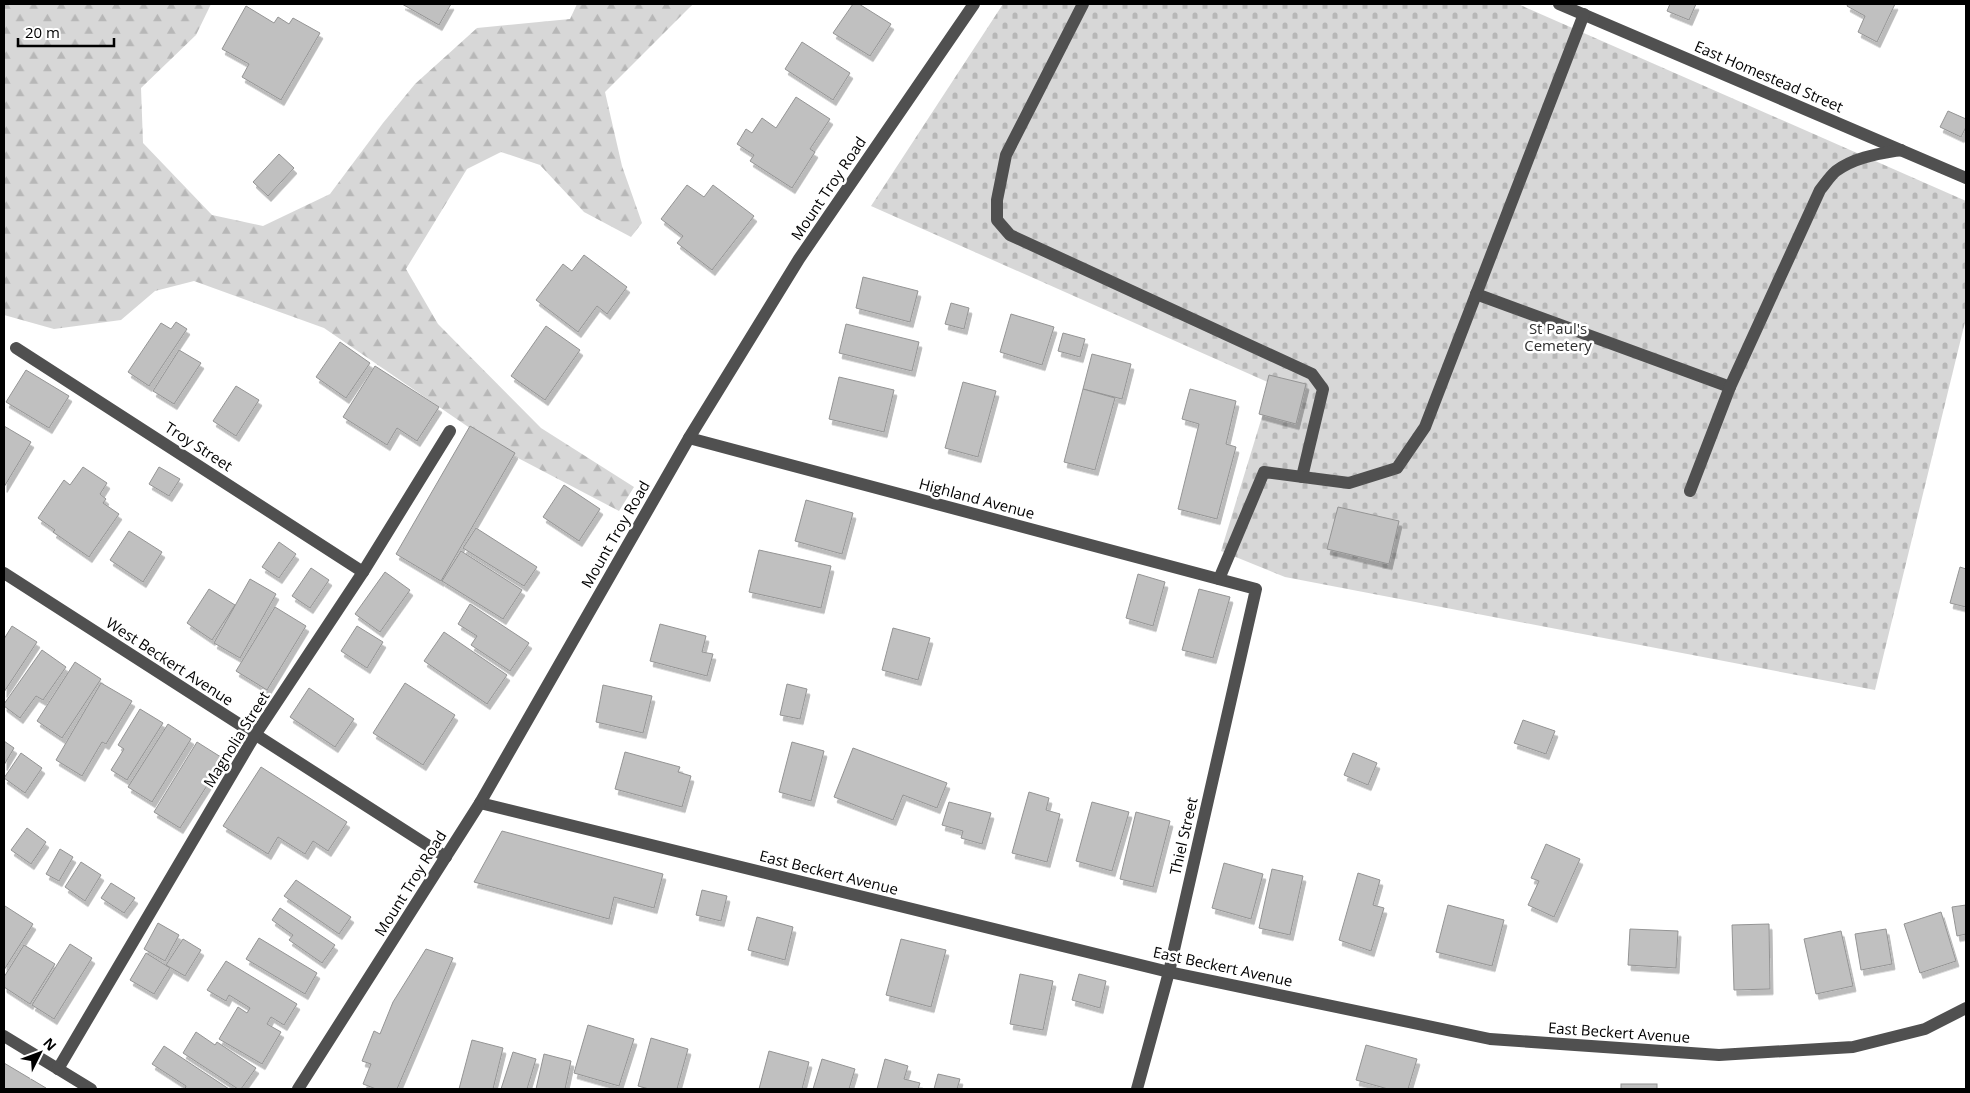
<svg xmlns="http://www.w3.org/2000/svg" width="1970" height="1093" font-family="'Open Sans',sans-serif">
<defs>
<pattern id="forest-firs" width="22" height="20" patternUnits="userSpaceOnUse" patternTransform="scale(1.25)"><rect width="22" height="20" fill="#d7d7d7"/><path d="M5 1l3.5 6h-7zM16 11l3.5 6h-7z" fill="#b7b7b7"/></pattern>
<pattern id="cemetery-stones" width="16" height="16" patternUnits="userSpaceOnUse" patternTransform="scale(1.25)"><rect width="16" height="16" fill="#d7d7d7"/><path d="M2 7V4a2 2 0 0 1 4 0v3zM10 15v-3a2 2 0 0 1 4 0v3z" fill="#b7b7b7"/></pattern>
<filter id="shadow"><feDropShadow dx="3" dy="5.5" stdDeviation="0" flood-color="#0004"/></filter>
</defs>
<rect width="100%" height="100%" fill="#fff"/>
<polygon fill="url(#forest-firs)" points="4,4 211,4 196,35 141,88 143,143 212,215 263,226 330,194 383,123 415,84 477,28 570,19 577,4 693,4 605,92 622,166 642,223 631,237 584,212 540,165 501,152 467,169 406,269 438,324 541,428 634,487 619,511 499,448 324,328 194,281 155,291 121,320 54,329 4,315"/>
<polygon fill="url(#cemetery-stones)" points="1003,4 1518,4 1966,201 1966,318 1875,690 1285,577 1221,551 1272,384 871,206"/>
<g fill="#c0c0c0" stroke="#949494" filter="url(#shadow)">
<polygon points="402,4 451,4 439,25"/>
<polygon points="853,4 859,4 891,24 870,56 833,33"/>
<polygon points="1670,4 1696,4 1689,20 1667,11"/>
<polygon points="1848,4 1895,4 1877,42 1858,32 1865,16 1847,6"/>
<polygon points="246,6 274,23 278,17 289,24 293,18 320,33 281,100 242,77 249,64 222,49"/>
<polygon points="802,42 850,73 833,100 785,69"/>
<polygon points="796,97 830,119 810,149 815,152 792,188 750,161 754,155 737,144 746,129 752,133 762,118 776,128"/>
<polygon points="1948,111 1966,119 1966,127 1961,137 1940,127"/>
<polygon points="279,154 294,168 268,196 253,182"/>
<polygon points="687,185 704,197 713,185 754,216 712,270 677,243 683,236 661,219"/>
<polygon points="584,255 627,287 607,314 597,306 578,332 536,300 563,264 572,271"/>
<polygon points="863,277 918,291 910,322 856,308"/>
<polygon points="951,303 969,308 964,329 945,324"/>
<polygon points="1011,314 1054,327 1042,365 1000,352"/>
<polygon points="176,322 187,329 149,386 128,372 161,323 171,329"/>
<polygon points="846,324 919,342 912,371 839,353"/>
<polygon points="546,326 580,350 545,400 511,376"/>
<polygon points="1063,333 1085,339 1080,357 1058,351"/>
<polygon points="340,342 370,363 346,398 316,377"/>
<polygon points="179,350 201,363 174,404 153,391"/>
<polygon points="1092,354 1131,364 1122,399 1083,389"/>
<polygon points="375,366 439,407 417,441 397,428 387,445 343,417"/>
<polygon points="26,370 69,396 49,428 6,402"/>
<polygon points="1269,375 1306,384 1296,424 1259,414"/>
<polygon points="839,377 894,390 884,432 829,419"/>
<polygon points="963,382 996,391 978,457 945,448"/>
<polygon points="236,386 259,400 236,436 213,421"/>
<polygon points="1083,389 1115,398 1095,470 1064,462"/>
<polygon points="1190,389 1236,401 1226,444 1236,447 1217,519 1178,509 1199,424 1182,419"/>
<polygon points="4,426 31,442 4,487"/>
<polygon points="470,426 515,453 441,581 396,554"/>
<polygon points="83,467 107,483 100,494 106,499 103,503 119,514 89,557 53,532 55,530 38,518 64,480 70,485"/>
<polygon points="159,467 180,479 169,496 149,484"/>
<polygon points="564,485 600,509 579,541 543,517"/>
<polygon points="806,500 853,513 842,554 795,541"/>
<polygon points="1338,507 1399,521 1389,564 1327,549"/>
<polygon points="476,528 537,567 524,586 463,548"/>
<polygon points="129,531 162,552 143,582 110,560"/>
<polygon points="279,542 296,554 279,578 262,567"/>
<polygon points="759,550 831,566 821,608 749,592"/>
<polygon points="461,551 522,590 503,619 442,581"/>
<polygon points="1960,567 1966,569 1966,607 1950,603"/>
<polygon points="311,568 329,580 310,608 292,596"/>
<polygon points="385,572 410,590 380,632 355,614"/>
<polygon points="1138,574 1165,582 1153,626 1126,618"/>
<polygon points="250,579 276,594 240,658 214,643"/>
<polygon points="209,589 235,605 212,640 187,623"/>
<polygon points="1199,589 1230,597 1213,658 1182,650"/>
<polygon points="470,604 529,643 510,671 471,645 477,636 458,624"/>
<polygon points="275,607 306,626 267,690 236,671"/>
<polygon points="660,624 706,636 702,652 713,654 707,676 650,661"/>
<polygon points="12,626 37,642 4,692 4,639"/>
<polygon points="357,626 383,642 367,668 341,651"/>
<polygon points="893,628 930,638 918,680 882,670"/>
<polygon points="444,632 507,675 487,704 424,661"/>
<polygon points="42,650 66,667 43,700 36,696 20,718 4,706 4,704"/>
<polygon points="75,662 101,679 62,738 37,721"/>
<polygon points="101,683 132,701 106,744 102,742 82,776 56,760"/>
<polygon points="405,683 455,715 423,765 373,733"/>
<polygon points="787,684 807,689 800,719 780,715"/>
<polygon points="603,685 652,696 643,733 596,722"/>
<polygon points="309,688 354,719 335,747 290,717"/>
<polygon points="140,709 163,723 127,780 111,770 124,749 118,745"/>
<polygon points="1523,720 1555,731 1546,754 1514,743"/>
<polygon points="168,724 191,739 152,802 128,787"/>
<polygon points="4,741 14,748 4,765"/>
<polygon points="197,742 224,759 180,828 154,812"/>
<polygon points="792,742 824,751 811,801 779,792"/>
<polygon points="853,748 947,783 937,808 903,795 893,820 834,797"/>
<polygon points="625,752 680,767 678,772 691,776 682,807 615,789"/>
<polygon points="21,753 42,768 25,793 4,778"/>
<polygon points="1353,753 1377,763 1368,785 1344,775"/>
<polygon points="261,767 347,822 328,851 313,841 305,854 278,837 268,854 223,826"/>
<polygon points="1029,792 1049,798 1046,810 1060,814 1047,862 1012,853"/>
<polygon points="949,802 991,813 982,844 961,838 963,831 942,825"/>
<polygon points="1092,802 1129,812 1112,871 1076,861"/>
<polygon points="1136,812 1170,821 1153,887 1120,879"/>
<polygon points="27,828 46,842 31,864 11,850"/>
<polygon points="502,831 663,874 654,908 614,897 609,919 474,882"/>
<polygon points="1546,844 1580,859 1554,917 1528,905 1539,881 1531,878"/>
<polygon points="60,849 73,857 59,881 46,874"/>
<polygon points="81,862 101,875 85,901 65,887"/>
<polygon points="1224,863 1263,874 1251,919 1212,908"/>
<polygon points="1272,869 1303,876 1290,935 1259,928"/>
<polygon points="1358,873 1380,880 1373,905 1384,908 1371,951 1339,940"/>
<polygon points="296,880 351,917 339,934 284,896"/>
<polygon points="111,883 135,898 124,913 101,898"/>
<polygon points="702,890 727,896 721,921 696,915"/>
<polygon points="1448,905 1504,920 1492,966 1436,952"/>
<polygon points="1966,905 1966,934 1957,936 1952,907"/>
<polygon points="5,906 33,924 4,970 4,907"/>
<polygon points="280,908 335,945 322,963 289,940 293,935 272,920"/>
<polygon points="1941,912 1956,961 1920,973 1904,924"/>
<polygon points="757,917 793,927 785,960 748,950"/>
<polygon points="158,923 179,935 165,961 144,949"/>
<polygon points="1769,924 1770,989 1734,990 1732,925"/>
<polygon points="1630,929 1678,931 1676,968 1628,965"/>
<polygon points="1886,929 1892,964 1861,970 1855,934"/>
<polygon points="1841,931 1853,986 1816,994 1804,939"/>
<polygon points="259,938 317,973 305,994 246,959"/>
<polygon points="183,939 201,950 185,976 166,965"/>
<polygon points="901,939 946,950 931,1007 886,995"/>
<polygon points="70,944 92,958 54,1019 32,1005"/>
<polygon points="24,945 55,964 30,1004 4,987 4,977"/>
<polygon points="426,949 453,958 397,1089 376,1089 363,1084 371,1064 362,1061 374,1031 380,1034 393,1002"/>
<polygon points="146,953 170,968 154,994 130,980"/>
<polygon points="226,961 297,1004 284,1025 271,1017 267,1024 281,1032 262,1064 219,1039 238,1007 247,1013 250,1008 229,995 226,1001 207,990"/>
<polygon points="1020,974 1053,981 1043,1030 1010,1024"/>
<polygon points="1079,974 1106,981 1100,1008 1072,1000"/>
<polygon points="588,1025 634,1039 619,1086 574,1073"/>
<polygon points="196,1032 215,1045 217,1042 256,1068 241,1089 238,1089 183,1053"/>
<polygon points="651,1038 688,1049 677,1089 649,1089 638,1086"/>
<polygon points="472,1040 503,1048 493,1089 459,1089"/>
<polygon points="1366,1045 1417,1059 1408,1089 1388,1089 1356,1080"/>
<polygon points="164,1046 229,1089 185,1089 186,1086 152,1064"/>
<polygon points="769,1051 809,1062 802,1089 759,1089"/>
<polygon points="513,1052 536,1059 527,1089 501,1089"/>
<polygon points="544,1054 571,1061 565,1089 536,1089"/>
<polygon points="822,1059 855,1069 849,1089 813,1089"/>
<polygon points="885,1059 908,1066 904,1079 920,1083 918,1089 877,1089"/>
<polygon points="4,1063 46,1088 46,1089 4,1089"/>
<polygon points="938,1074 960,1079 957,1089 934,1089"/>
<rect x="1621" y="1084" width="36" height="5"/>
</g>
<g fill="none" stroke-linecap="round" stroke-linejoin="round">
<g stroke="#505050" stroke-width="12">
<polyline points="1083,4 1006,155 997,200 997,220 1010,235 1312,374 1323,389 1302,477"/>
<polyline points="1559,4 1966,178"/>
<polyline points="1476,294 1730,387"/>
<polyline points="16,348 363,572"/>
<polyline points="689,438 1256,589 1169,972 1137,1089"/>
<path d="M1690,491L1730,387L1820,190C1825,184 1830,176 1836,171C1855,157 1878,154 1901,150"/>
<polyline points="4,573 446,857"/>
<polyline points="1219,579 1264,472 1349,483 1397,468 1425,427 1584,14"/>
<polyline points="480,803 1169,972 1490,1039 1719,1055 1853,1047 1925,1029 1966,1008"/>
<polyline points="4,1036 91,1089"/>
<polyline points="58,1069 255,735 363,572 450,431"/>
<polyline points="298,1089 480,803 689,438 799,259 974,4"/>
</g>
</g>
<g text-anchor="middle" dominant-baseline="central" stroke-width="5" stroke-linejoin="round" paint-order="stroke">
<g font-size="15" fill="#000" stroke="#fff">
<text transform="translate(1769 76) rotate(23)">East Homestead Street</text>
<text transform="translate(828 188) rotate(-56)">Mount Troy Road</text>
<text transform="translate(199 446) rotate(33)">Troy Street</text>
<text transform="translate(977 498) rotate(15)">Highland Avenue</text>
<text transform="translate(615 534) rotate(-60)">Mount Troy Road</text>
<text transform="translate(170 661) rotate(33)">West Beckert Avenue</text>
<text transform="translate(236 739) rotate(-58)">Magnolia Street</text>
<text transform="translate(1183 836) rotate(-77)">Thiel Street</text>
<text transform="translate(829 872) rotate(14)">East Beckert Avenue</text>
<text transform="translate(410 883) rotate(-58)">Mount Troy Road</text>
<text transform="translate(1223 966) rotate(12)">East Beckert Avenue</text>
<text transform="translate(1619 1032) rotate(4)">East Beckert Avenue</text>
</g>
<g font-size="15" fill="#2e2e2e" stroke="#fff">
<text x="1558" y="328">St Paul's<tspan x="1558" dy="17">Cemetery</tspan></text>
</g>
</g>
<rect width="1970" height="1093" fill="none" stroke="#000000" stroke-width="10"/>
<g transform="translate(40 1053) rotate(48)" stroke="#ffffff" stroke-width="4" paint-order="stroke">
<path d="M0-4L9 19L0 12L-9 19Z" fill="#000000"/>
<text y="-8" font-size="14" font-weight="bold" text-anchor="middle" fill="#000000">N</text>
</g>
<path d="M18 38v8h96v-8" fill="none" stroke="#000000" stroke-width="2.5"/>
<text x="25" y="38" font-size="15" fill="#000000" stroke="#ffffff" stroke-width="4" paint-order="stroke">20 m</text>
</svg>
